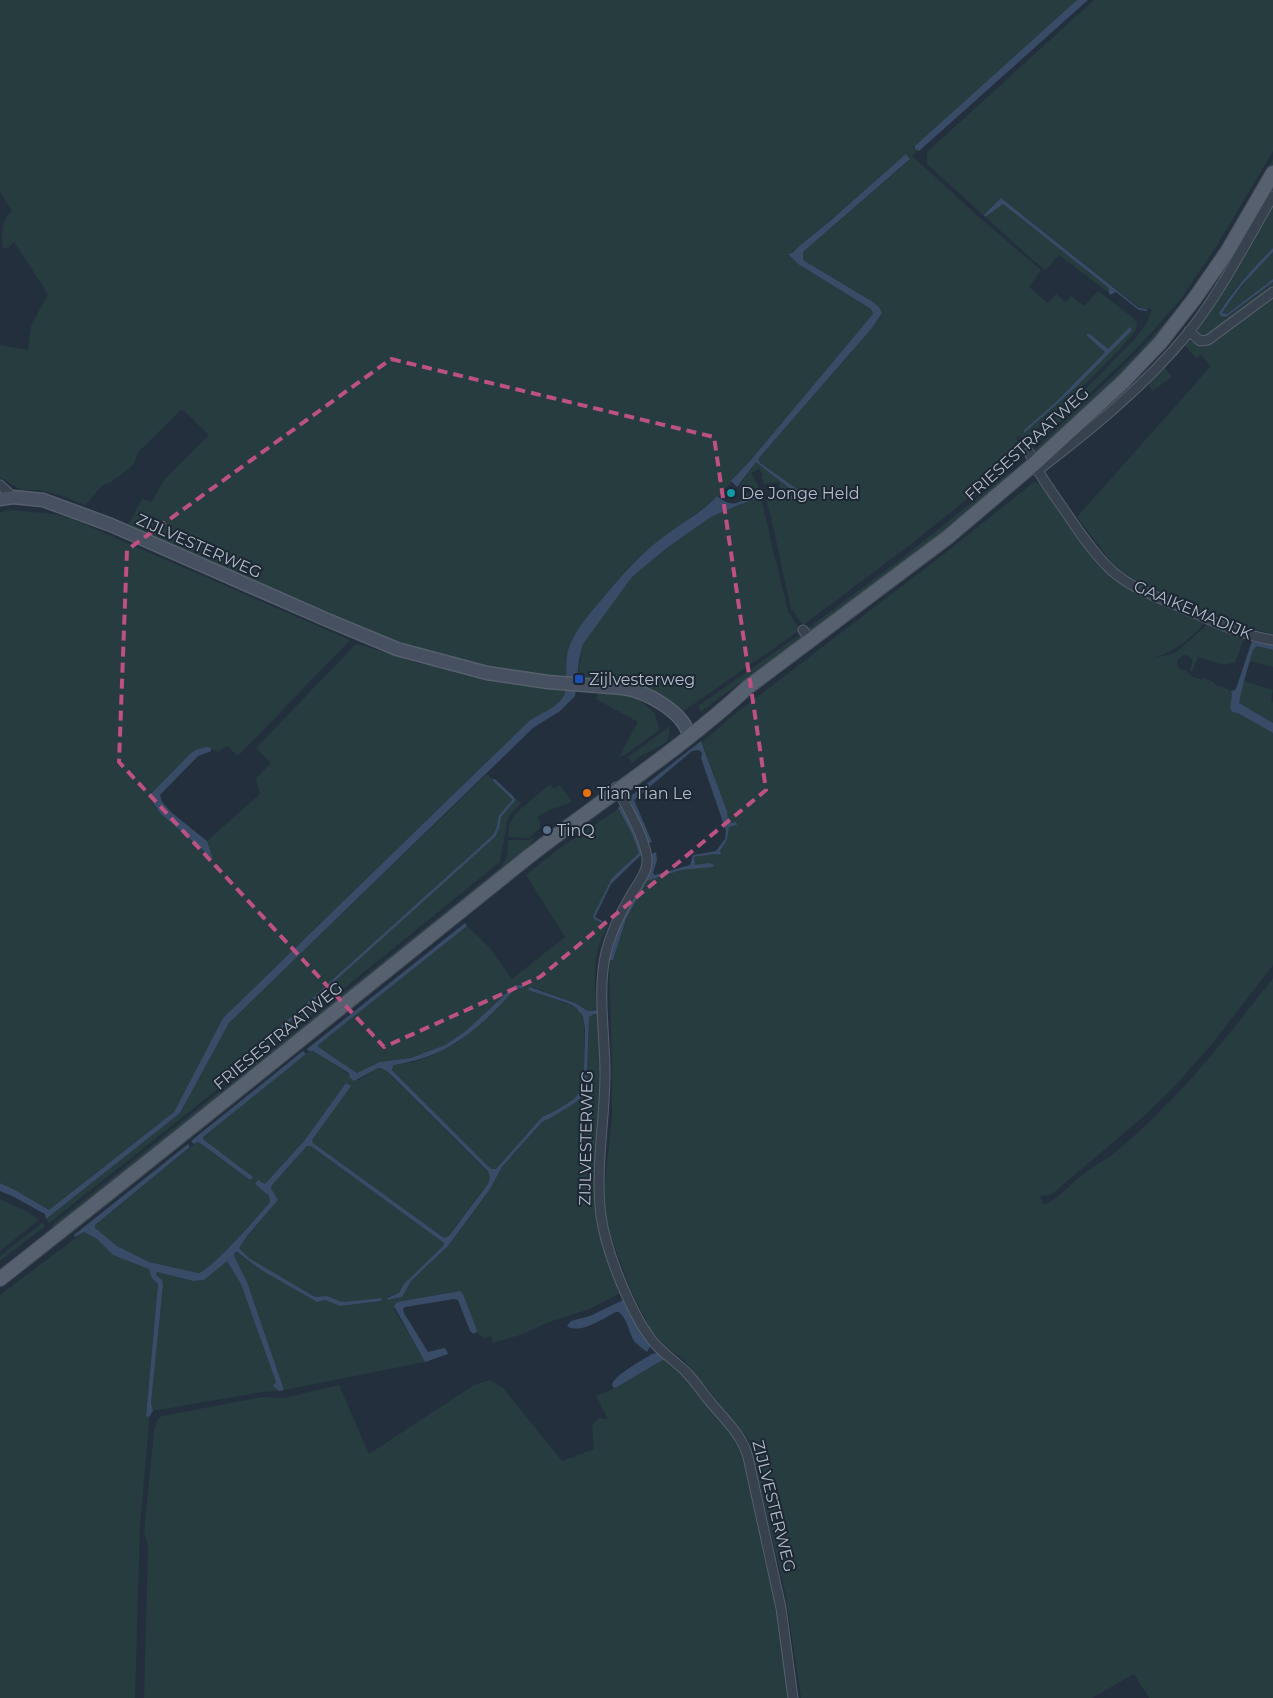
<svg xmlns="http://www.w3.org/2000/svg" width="1273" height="1698" font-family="Montserrat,sans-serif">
<rect width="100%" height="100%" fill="#242f3e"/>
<g fill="#263c3f" fill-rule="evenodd">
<path d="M0,0H1077L914,148L917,151L912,156L980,218L1041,270L1029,287L1048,303L1056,294L1066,302L1071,296L1084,306L1098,291L1135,319L1137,324L1136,330L1121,348L1089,380L1031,435L1026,439L1018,436L1016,440L1027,451L911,544L803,625L791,609L771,517L765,495L780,493L779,482L764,484L761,477L763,476L759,469L751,473L758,485V488L741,491L739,486L756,462L797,494L796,496H770L768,498L805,499L760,463L758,459L872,328L881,316V310L873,302L803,260V252L904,165L910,159L908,155L798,247L793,253H789L788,255L798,264L871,309L873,314L872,317L750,461L718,497L644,553L620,577L600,602L572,640L567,658L566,678L511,673L436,655L365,630L128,525L142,499L152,502L163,481L209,435L182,409L140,450L132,466L111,482L102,486L85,505L60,495L39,490H21L0,477V345L28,350L31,326L48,294L14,242L8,248H3C0,236 2,219 12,211L0,192ZM1132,328L1077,386L1024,432V430L1055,403L1104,353L1105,352L1087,336L1088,333L1108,349Z"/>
<path d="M1094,0H1273V151L1216,247L1180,300L1152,332L1128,357L1033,447V439L1039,433C1065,409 1091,384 1116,358C1130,344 1147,329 1152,309L1140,308L1001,198L986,216L1003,204L1109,288L1110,291L1109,293L1059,255L1046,270L1034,261L927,164V152Z"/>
<polygon points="1273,159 1273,165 1216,262 1152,346 1037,453 1034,450 1133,357 1182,304 1223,244"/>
<path d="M1273,205V248C1258,264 1226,295 1219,314L1226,317L1273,282V288L1209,336L1200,335L1197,328Z"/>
<polygon points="1273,252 1273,279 1226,314 1222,313 1250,276"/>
<polygon points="1273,295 1273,634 1249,628 1140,585 1124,575 1113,564 1077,517 1211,366 1201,355 1196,358 1184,345 1183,343 1186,339 1199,345"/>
<polygon points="1163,366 1172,377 1153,391 1147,383"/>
<polygon points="1011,471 1013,476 971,512 811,633 807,629 905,556"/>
<path d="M1034,482L1040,484L1092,557L1118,582L1202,623L1201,627C1185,643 1173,652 1151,659L1175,653L1207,625L1243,638V641L1235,662L1224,665L1198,657L1192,672L1189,669C1195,663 1192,655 1184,655L1177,660V665L1181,670H1186L1191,676L1202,680L1203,678L1214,682V684L1230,690L1232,696V712L1238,713L1273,733V965L1212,1044L1172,1089L1144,1116L1058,1189L1050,1195L1040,1196L1044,1205C1060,1197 1071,1183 1086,1172C1096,1165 1107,1159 1117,1151C1177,1101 1226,1039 1273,978V1698H1149L1134,1674L1092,1698H801L785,1592L749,1440L683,1359L664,1345L651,1330L631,1290L610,1235L605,1209V1182L612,1117V1063L609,961V960H613L626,919L647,881L681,870L713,867L695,865L694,857L715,854L721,856L720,851L727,840L729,827L736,825L728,821L727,811L702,742L731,717L936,560Z"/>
<polygon points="755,492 760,495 788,611 800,630 681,713 654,694 577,678 583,644 632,577 668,547 711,517 741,504 759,499 758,496 740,501 741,494"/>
<path d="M9,510L54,514L72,519L350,640L238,756L227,746L218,752L207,747L149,796L160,813L212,859L207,841L260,794L256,778L271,763L256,748L355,645L358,644L417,663L562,686L565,690C562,707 540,713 528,722L223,1018L174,1112L49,1210L15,1190L0,1183V512Z"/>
<polygon points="802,633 804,638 786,654 761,668 700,712 698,706"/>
<polygon points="1257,646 1273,650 1273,667 1250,661 1253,650"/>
<polygon points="1244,681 1273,690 1271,701 1273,702 1273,723 1239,704"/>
<polygon points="599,690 631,694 641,701 655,714 659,730 625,755 619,757 638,722 596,699"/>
<path d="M669,727C673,744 656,747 644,755L643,754L632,763L628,757Z"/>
<polygon points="487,774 521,803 508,817 500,862 285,1036 49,1223 46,1219 180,1113 229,1023"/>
<polygon points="550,784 554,789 560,785 572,802 547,811 537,817 540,822 540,828 529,838 508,837 509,825 515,814"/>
<path d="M618,809L632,834L639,853L612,878L593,918L608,927C593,947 593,986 597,1009L588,1011L575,1003L533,987L529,990L570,1005L580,1011L584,1020V1073L581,1090L574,1099L557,1110L542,1117L496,1169H491L391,1068L393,1065L415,1062L433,1055L457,1043L515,989L523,988L515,985L467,1030L445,1045L411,1058L380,1062L361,1073H357L318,1048V1045L467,926L489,947L512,979L565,937L526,875L557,850Z"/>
<polygon points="535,837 522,858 57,1229 51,1226 501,867 507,857 508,840 529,840"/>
<polygon points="594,1014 597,1016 602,1072 595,1185 596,1220 620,1293 590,1309 549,1322 523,1334 493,1343 491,1336 485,1338 476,1333 477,1331 460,1291 397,1302 394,1309 425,1362 284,1390 247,1283 234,1256 235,1252 313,1300 319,1302 325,1300 340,1306 380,1302 381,1298 342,1302 327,1296 315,1297 249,1258 239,1248 239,1246 278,1200 271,1188 272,1185 307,1146 311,1146 444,1243 443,1246 402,1288 399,1293 387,1297 388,1300 399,1298 411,1281 448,1246 490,1189 502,1167 516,1151 542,1122 564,1110 585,1089 587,1074 589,1016"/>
<path d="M313,1050L358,1080L378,1068L385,1070L488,1171L490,1178L488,1184L449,1236L444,1238L313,1143L312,1140L350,1086L346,1083L304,1141L265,1184H255L269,1196L270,1202C259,1215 211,1271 198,1273L149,1262L117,1246L95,1228V1225L197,1142L200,1143L250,1180L204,1140L203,1137L309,1051Z"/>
<polygon points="0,1199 26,1211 39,1220 0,1251"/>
<polygon points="42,1223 45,1226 0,1261 0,1256"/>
<polygon points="84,1232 97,1239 111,1252 149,1269 151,1275 158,1284 146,1414 147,1416 149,1417 149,1424 140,1526 135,1698 0,1698 0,1295"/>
<polygon points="225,1261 227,1261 241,1284 276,1382 275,1387 279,1391 262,1392 153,1411 151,1403 163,1285 160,1278 156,1275 157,1272 198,1281 204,1280"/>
<polygon points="666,1358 680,1371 739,1442 743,1449 773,1578 789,1698 144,1698 148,1546 144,1532 154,1432 157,1420 162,1416 262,1397 284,1398 339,1385 369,1454 474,1385 490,1380 503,1388 562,1461 594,1449 592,1427 594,1422 600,1418 608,1419 596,1396 617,1387"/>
</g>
<g fill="#394c67">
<polygon points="1077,0 1088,0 919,151 915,149 915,146"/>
<polygon points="906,154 910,159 803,252 803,260 873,302 879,307 882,313 872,328 758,459 760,463 804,494 805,499 768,498 770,496 796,496 797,494 756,462 737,487 731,481 750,461 873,314 871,309 798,264 788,254 793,253 798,247 830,221"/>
<polygon points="1001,198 1139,308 1147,309 1147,311 1139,310 1116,292 1110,295 1109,293 1109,288 1003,204 985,217 984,215"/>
<path d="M1273,248V252L1242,285L1222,313L1227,314L1273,279V282L1226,317L1221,316L1219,313C1234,289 1253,268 1273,248Z"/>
<polygon points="1130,327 1132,330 1077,386 1024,433 1024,430 1055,403 1104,353 1105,352 1087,336 1087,334 1090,334 1108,349"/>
<path d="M717,496C735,511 738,499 758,496L759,498L741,504L711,517L668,547L632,577L583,644L579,660L575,696L560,711L533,728L229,1023L180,1113L46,1219L45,1214L12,1196L0,1191V1183L15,1190L49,1210L174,1112L223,1018L528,722C538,714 558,708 564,695C568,686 565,668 567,657C569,636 589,615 602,599C621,576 641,553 666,535C683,522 703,512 717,496Z"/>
<polygon points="1252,641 1273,645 1273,650 1257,646 1253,650 1244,681 1239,703 1273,723 1273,733 1238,713 1232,712 1230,708 1232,696 1231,691 1235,690 1237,686"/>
<polygon points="701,741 727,811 728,821 730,823 736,822 737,825 729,827 727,840 720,851 721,855 715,854 694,857 695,865 710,863 714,865 713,867 681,870 647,881 626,919 613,960 609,960 619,927 650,870 652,854 656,852 657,860 653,873 655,875 690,865 693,855 716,851 725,839 726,831 701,758 702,753 699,750 692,751 634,800 652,842 648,843 630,800 631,796"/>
<polygon points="207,747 211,748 211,751 198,756 160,795 162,802 172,813 207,841 213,859 160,813 149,796 189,755 195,750"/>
<polygon points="620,806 633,829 642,854 611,884 595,917 604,922 604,924 594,919 593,916 612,878 639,853 632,834 618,808"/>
<path d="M465,923L467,926L318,1045V1047L357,1073L380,1062L411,1058L445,1045L467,1030L515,985H524L523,988L515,989C478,1030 448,1057 393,1065L392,1070L491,1169H496L542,1117L557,1110L574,1099L581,1090L584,1073L585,1029L583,1016L576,1008L570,1004L528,990L530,987L575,1003L588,1011L599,1010V1015L594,1014L589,1017L587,1074L583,1095L576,1102L554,1116L542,1122L516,1151L502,1167L490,1189L448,1246L411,1281L402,1297L388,1300L387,1298L399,1293L404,1284L443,1246L444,1243L311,1146H307L272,1185L271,1188L278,1200L247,1236L239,1248L249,1258L315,1297L327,1296L342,1302L381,1298L382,1301L340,1306L325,1300L317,1302L263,1271L237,1252H235L234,1256L247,1282L284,1390L279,1391L273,1386L276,1382L241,1284L227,1261L204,1280L194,1281L157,1272L156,1275L162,1280L163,1285L151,1403L153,1411L149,1417L146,1416L158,1284L152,1278L149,1269L113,1255L97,1239L84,1232L75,1237L74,1235L188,1144L190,1147L95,1225V1228L117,1246L149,1262L198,1273C211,1271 259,1215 270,1202L269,1196L255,1184L258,1180L265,1184L304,1141L346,1083L351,1086L312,1140L313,1143L444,1238L449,1236L488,1184L490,1178L488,1171L388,1072L381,1068H378L354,1081L350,1078L349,1073L313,1051H309L307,1049Z"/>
<polygon points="303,1051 306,1054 203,1137 204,1140 253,1177 250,1180 200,1143 197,1142 194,1144 191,1141"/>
<polygon points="460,1291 463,1294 476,1328 477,1331 474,1334 470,1331 458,1300 454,1299 405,1307 403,1309 404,1313 428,1352 444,1348 446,1349 448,1354 425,1362 394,1306 397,1302"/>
<path d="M623,1300L651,1345L647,1352C646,1351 635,1343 635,1342C628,1333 629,1321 619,1312H616C604,1318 580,1335 567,1326L571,1321L590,1316Z"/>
<path d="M658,1353L666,1358L617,1387L614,1388L612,1385C614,1375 643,1360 652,1354Z"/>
</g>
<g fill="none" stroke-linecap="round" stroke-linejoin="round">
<polyline stroke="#394c67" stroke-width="2.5" points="282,1027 494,836 498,828 500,816 514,800 512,797 494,780"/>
<g stroke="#565f6c" stroke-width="11">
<g id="street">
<polyline points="1189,331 1200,341 1208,340 1273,292"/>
<path d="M1029,452C1038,474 1052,492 1065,511C1079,532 1094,554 1112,571C1130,587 1154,596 1176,605C1208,619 1239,635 1273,640"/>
<path d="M1037,471C1091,430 1146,385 1189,332C1222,290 1246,242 1273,196"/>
<polyline points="0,485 13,497"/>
<polyline points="803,630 811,640"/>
<path d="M616,787C625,804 649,844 647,863C646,875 636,886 630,897C620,914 611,932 606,952C597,991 605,1033 605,1073C605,1120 595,1169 601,1216C606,1252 632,1317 655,1344C664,1354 676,1362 686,1372C696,1382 703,1394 712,1404C726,1421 742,1435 748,1457L781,1608L793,1698"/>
</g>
</g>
<g stroke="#565f6c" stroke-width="15">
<path id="secondary" d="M0,499L13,497L43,500L111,525L325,619L397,649L487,673L548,682L623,688C646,691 686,713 689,737"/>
</g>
<g stroke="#414a57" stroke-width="16">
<path id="primary" d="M0,1279C177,1140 352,998 528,857C601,800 680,750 748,687L948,537L1034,464L1123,382L1160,343L1195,298L1227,252L1273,173"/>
</g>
<use href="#street" stroke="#38414e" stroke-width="9"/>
<use href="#secondary" stroke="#465061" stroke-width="12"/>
<use href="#primary" stroke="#56606e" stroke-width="14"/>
</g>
<path fill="none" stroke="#bd5182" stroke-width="4" stroke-dasharray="10 6" stroke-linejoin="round" d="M391,359L714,437L766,790L540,977L384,1047L119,762L127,550Z"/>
<circle fill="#0f9aa8" stroke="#1d2633" stroke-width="2" cx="731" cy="493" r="5"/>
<rect fill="#1a4fb4" stroke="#1d2633" stroke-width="2" x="574" y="674" width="10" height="10" rx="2.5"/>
<circle fill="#e8710a" stroke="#1d2633" stroke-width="2" cx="587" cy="793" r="5"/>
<circle fill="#5c6f8a" stroke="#1d2633" stroke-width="2" cx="547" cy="830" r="5"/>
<g text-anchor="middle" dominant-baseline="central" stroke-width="4" stroke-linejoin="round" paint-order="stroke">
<g font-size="16" fill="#b4bcc9" stroke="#1d2633">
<text transform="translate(1027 444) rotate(-42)">FRIESESTRAATWEG</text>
<text transform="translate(199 546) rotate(24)">ZIJLVESTERWEG</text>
<text transform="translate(1193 610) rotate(23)">GAAIKEMADIJK</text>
<text transform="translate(278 1036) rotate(-39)">FRIESESTRAATWEG</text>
<text transform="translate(586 1138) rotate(-89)">ZIJLVESTERWEG</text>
<text transform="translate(774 1506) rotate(76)">ZIJLVESTERWEG</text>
</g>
<g font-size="16" fill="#b4bcc9" stroke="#1d2633" text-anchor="start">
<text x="741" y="493">De Jonge Held</text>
<text x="589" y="679">Zijlvesterweg</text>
<text x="597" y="793">Tian Tian Le</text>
<text x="557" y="830">TinQ</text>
</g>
</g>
</svg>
